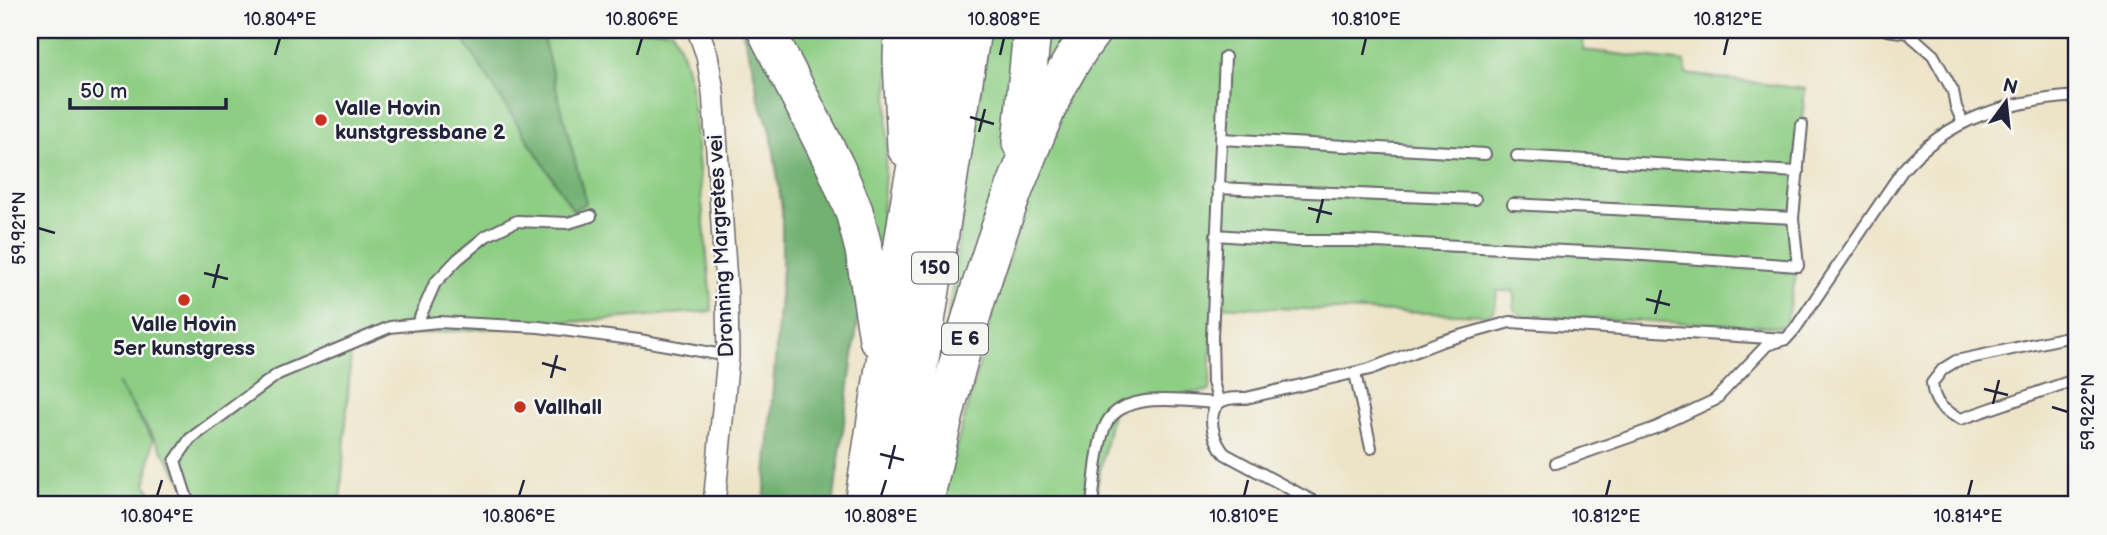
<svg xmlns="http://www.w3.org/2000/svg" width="2107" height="535" font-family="'Balsamiq Sans',sans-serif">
<rect width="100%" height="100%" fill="#f6f6f2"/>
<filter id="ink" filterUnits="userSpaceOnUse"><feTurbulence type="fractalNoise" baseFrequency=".0143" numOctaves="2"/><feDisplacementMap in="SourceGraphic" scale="14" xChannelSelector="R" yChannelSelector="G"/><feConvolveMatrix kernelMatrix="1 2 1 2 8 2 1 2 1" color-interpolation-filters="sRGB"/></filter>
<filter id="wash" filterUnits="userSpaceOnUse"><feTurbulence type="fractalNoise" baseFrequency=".00686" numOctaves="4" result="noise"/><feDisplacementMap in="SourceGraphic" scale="28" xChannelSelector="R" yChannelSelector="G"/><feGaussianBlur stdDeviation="1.57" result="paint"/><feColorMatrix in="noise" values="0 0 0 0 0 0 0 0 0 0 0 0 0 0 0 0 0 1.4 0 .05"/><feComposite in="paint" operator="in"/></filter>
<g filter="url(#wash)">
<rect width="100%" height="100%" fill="#ede4c7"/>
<g fill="#8ece84" stroke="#587860" stroke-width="2">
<polygon points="30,30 672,30 683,55 691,84 712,311 352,339 340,505 199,505 117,383 153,440 146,484 158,505 30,505 30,272 42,269 30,251"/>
<polygon points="775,30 890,30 887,141 879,263"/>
<polygon points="989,30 1021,30 1010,153 946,331"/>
<polygon points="1044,30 1076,30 1039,85"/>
<polygon points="1116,30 1584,30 1583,50 1685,62 1686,74 1805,89 1793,218 1798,266 1785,327 1523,316 1514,310 1514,291 1497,291 1495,309 1487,315 1213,306 1210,391 1115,399 1093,505 940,505 1021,213 1066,94"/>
</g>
<g fill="#72b172" stroke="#4a6a56" stroke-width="2">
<polygon points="457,30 541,30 586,203 573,210"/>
<polygon points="742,30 757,30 840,201 859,311 833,505 764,505 782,269 782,209 771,131 758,97 753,67"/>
</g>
</g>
<g filter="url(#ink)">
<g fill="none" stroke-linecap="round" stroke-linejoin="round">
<g stroke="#69666c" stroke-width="14">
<g id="service">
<polyline points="1887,30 1908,33 1933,55 1953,91 1956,107 1963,123"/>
<polyline points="1221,139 1485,154"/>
<polyline points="1517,156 1798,172"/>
<polyline points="1218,188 1475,199"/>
<polyline points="1513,204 1793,218"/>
<polyline points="1216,235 1298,241 1354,241 1629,254 1798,266 1793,218 1802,125"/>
<polyline points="417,324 435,283 458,259 486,236 517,221 568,223 591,216"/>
<path d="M2077,335L1956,361L1943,369L1932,383C1934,404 1942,410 1961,419L2077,379"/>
<polyline points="1355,373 1371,448"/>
<path d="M1556,463L1655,428L1715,400L1767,345L1786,339L1795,329L1902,171C1948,117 2009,101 2077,96"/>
<polyline points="189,505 175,461 190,439 278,374 390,327 438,322 539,327 639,340 728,356"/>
<path d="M1092,505C1095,481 1096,452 1104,429C1118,388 1185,402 1219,403L1213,382L1212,337L1225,57"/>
<path d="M1320,505L1225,454C1215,443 1205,416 1219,403C1226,397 1238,398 1246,398L1370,369L1442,341L1510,322L1786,339"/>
</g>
</g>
<g stroke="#69666c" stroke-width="24">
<polyline id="minor" points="698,30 707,55 713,91 727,297 728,356 714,505"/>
</g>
<g stroke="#69666c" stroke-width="40">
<g id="trunk">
<polyline points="766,30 836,168 854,211 864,250 878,339"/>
<polyline points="903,30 902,60 906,148"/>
<polyline points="1021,143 1032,30"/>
<polyline points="863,505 911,192 942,30"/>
<polyline points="897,505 972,30"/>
<path d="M924,505C949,387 981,269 1027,157C1045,112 1063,68 1093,30"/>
</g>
</g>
<use href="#service" stroke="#fff" stroke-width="10"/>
<use href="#minor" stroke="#fff" stroke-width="21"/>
<use href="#trunk" stroke="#fff" stroke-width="37"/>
</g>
</g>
<path fill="none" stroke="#22223b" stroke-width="2.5" d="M275,55L280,38M637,55L642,38M1000,55L1004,38M1362,55L1366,38M1724,55L1728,38M970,117L994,124M979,132L985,109M1308,208L1332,214M1317,223L1323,199M38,228L55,233M204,273L228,279M213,288L219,264M1646,299L1670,305M1655,314L1661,290M542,363L566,370M551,378L557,355M1984,389L2008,395M1993,404L1999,380M2052,407L2068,412M880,454L904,460M889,469L895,445M157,496L162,480M519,496L524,480M881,496L886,480M1244,496L1248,480M1606,496L1610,480M1968,496L1972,480"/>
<g fill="#c8321e" stroke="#f6f6f2" stroke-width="2.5">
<circle cx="321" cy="120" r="7"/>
<circle cx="184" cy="300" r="7"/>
<circle cx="520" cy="407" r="7"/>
</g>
<g text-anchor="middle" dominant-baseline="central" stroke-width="5" stroke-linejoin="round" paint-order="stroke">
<g fill="#f6f6f2" stroke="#626272" stroke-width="2">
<rect x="912" y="252.5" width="46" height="31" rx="5"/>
<rect x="942" y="323.5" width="46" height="31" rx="5"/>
</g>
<g font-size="19" font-weight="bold" fill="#22223b">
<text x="935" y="268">150</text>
<text x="965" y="339">E 6</text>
</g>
<g font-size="21" font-weight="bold" fill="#22223b" stroke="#f6f6f2" text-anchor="start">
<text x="335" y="108">Valle Hovin<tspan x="335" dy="24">kunstgressbane 2</tspan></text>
<text x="184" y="324" text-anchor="middle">Valle Hovin<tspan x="184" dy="24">5er kunstgress</tspan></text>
<text x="534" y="407">Vallhall</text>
</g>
<g font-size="21" fill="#22223b" stroke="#f6f6f2">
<text transform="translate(721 246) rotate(-93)">Dronning Margretes vei</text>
</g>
</g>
<rect width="2107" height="535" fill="none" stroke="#f6f6f2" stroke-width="77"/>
<g transform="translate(2006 102) rotate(15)" stroke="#f6f6f2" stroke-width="5" paint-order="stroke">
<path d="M0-5L12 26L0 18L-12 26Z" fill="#22223b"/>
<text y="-10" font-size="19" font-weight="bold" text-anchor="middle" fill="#22223b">N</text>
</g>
<path d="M70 98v10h156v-10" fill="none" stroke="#22223b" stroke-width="3.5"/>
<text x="80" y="98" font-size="21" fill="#22223b" stroke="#f6f6f2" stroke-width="5" paint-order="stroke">50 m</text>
<rect x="38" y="38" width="2030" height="458" fill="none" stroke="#22223b" stroke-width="2.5"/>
<g font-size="18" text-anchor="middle" fill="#22223b">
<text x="280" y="25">10.804°E</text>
<text x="642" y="25">10.806°E</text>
<text x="1004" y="25">10.808°E</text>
<text x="1366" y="25">10.810°E</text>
<text x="1728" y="25">10.812°E</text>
<text transform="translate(19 228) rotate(-90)" y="6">59.921°N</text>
<text transform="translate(2088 412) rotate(-90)" y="6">59.922°N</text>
<text x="157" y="522">10.804°E</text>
<text x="519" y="522">10.806°E</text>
<text x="881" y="522">10.808°E</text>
<text x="1244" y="522">10.810°E</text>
<text x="1606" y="522">10.812°E</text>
<text x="1968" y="522">10.814°E</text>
</g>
</svg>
